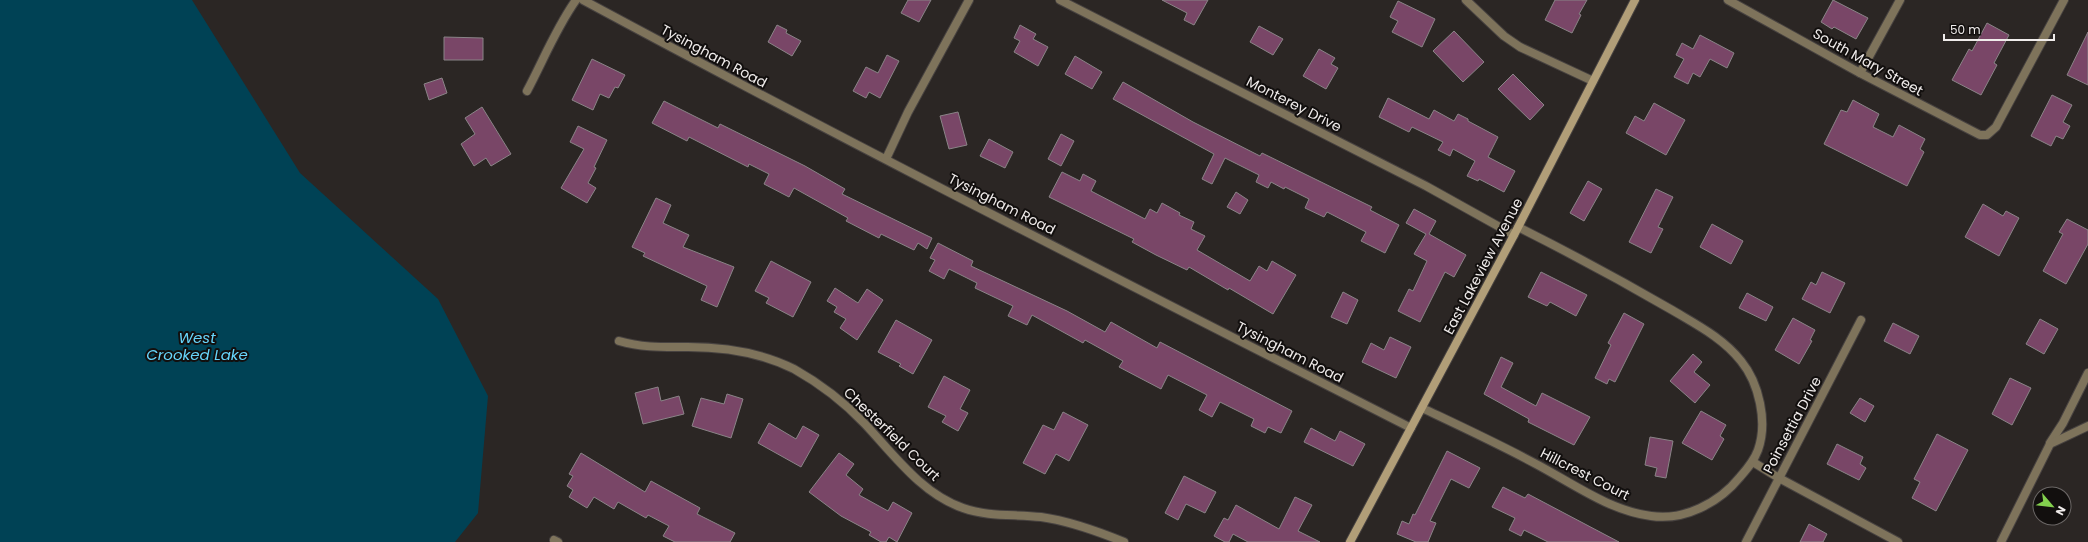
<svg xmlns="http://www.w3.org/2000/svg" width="2088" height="542" font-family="Poppins,sans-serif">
<rect width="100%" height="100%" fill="#2b2624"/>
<polygon fill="#004255" points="0,0 192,0 300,173 438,299 488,396 478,513 455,542 0,542"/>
<g fill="#794667" stroke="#8a8487">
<polygon points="908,0 931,0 919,22 901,13"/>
<polygon points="1162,0 1208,0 1194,25 1184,20 1187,13"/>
<polygon points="1555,0 1587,0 1579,14 1581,15 1572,33 1545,20"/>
<polygon points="1833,0 1868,18 1856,39 1834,27 1832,29 1821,22"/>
<polygon points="1398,1 1435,19 1422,47 1392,32 1398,21 1390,17"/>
<polygon points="1987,23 2009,35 1994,63 1997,65 1981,95 1952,80 1969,49 1972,51"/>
<polygon points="777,25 787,30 786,33 801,41 792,56 768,42"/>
<polygon points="1020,25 1036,34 1033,39 1048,47 1038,66 1014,52 1020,41 1014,38"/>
<polygon points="1259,26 1283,39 1273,55 1250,42"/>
<polygon points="1454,31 1484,62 1463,82 1433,51"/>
<polygon points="2088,32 2088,85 2067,75"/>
<polygon points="1700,35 1734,53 1727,68 1710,59 1700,77 1693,73 1688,84 1674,77 1684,59 1676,55 1682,43 1693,49"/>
<polygon points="444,37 483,38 483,60 444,60"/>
<polygon points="1319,49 1335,58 1331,64 1338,68 1326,89 1303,76"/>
<polygon points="887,55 899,61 880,98 869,92 866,98 853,91 866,67 878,73"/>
<polygon points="1075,56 1102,72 1092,89 1065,74"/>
<polygon points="592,59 625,75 618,88 615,87 609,98 600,94 593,110 572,100"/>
<polygon points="1513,74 1544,105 1530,120 1498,89"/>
<polygon points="442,78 447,93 429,100 424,84"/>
<polygon points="1123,82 1193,122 1260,156 1262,153 1372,207 1370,210 1399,225 1385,253 1361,241 1366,232 1327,212 1324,217 1305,208 1309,199 1285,187 1284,189 1271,182 1268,188 1256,182 1259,175 1225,158 1212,184 1202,179 1214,154 1113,99"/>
<polygon points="2052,95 2072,105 2063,122 2070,126 2063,139 2056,136 2051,146 2031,136"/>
<polygon points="1388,98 1429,119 1434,110 1454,121 1458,114 1468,119 1468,121 1498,137 1488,157 1515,171 1504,192 1479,179 1478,181 1467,176 1475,161 1453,149 1450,156 1438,150 1443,142 1412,127 1409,132 1379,117"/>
<polygon points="1853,100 1879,114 1873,127 1893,137 1899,125 1925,139 1920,149 1924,152 1907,186 1824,144 1841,110 1847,112"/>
<polygon points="664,101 718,128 720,124 805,166 845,189 842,194 932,238 927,249 918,243 914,250 881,234 879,238 846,221 848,218 794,188 789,197 764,184 769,174 749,164 748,167 689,137 687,141 652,123"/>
<polygon points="1654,103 1685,120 1666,155 1626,133 1635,116 1644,121"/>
<polygon points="482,107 511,154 491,166 486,158 474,166 461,144 475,134 465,118"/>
<polygon points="958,112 967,145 949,149 940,116"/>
<polygon points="578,126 607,140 594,167 596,168 588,183 596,188 587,203 561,188 584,149 570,142"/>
<polygon points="1061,134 1074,141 1061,166 1048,159"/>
<polygon points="989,139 1013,152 1005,168 980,156"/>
<polygon points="1062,172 1080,181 1083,174 1096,181 1091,191 1145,219 1150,209 1157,213 1162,203 1180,213 1179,215 1194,222 1191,229 1205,236 1197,250 1250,281 1259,266 1267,271 1272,261 1296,275 1273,314 1229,288 1228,290 1189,267 1187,270 1156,255 1132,242 1134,239 1049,197"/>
<polygon points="1588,181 1602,189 1584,221 1570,213"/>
<polygon points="1656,189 1673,197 1658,227 1663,229 1651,253 1629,242"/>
<polygon points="1236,192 1248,200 1240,214 1227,207"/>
<polygon points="656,198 671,205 663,223 689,235 683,247 734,267 717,307 701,300 707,286 643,256 645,253 632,247"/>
<polygon points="1983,204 2003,216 2006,211 2019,218 1999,256 1965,237"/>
<polygon points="1414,209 1436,221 1429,234 1466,255 1454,277 1445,272 1420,322 1398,311 1409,289 1413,291 1427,261 1414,254 1426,234 1406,223"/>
<polygon points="2067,219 2088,230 2088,244 2066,284 2043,271 2063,234 2059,232"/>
<polygon points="1712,224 1743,241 1731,264 1700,247"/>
<polygon points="938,243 973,261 971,266 1067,311 1105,332 1111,322 1157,348 1160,342 1292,411 1281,433 1268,427 1265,433 1251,426 1254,419 1220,402 1212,417 1199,410 1207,395 1168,375 1161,389 1119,367 1123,361 1085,340 1083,343 1032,315 1027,325 1008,316 1013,306 975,288 977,283 949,269 944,279 929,271 935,260 930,258"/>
<polygon points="771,261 811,282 793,317 766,303 769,298 755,291"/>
<polygon points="1541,272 1587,295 1576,316 1550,302 1547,306 1528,297"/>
<polygon points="1822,272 1845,283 1830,313 1802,299 1811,282 1816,285"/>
<polygon points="835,288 858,303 867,289 883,300 857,340 840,328 846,319 834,312 837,307 827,301"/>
<polygon points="1343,292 1358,300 1347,324 1331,317"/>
<polygon points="1747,293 1773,307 1766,321 1739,308"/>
<polygon points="1624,313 1644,324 1615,382 1609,379 1607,384 1595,378 1611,345 1608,343"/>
<polygon points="1793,318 1815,330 1810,340 1812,341 1799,364 1775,350"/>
<polygon points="2040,319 2058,329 2044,354 2026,344"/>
<polygon points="896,320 932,340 913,374 899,366 901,364 878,352"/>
<polygon points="1893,323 1919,336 1910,354 1884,341"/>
<polygon points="1390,337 1411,347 1396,378 1362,362 1371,343 1384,350"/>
<polygon points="1693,354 1702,362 1694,372 1710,385 1695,403 1670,381"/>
<polygon points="1501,357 1513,363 1501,387 1536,406 1542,393 1590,417 1574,445 1528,422 1529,419 1484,394"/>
<polygon points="944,376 970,390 960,409 968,413 958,431 942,422 946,416 928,407"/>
<polygon points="2010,378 2031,388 2012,425 1992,414"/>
<polygon points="658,387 661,401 679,396 684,414 643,424 635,393"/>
<polygon points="727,394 743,399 731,438 692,426 701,398 724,404"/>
<polygon points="1860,398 1874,406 1865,422 1850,413"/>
<polygon points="1701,411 1726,425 1720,436 1724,439 1712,460 1682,443"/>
<polygon points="1063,412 1088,425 1069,461 1056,454 1045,474 1023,463 1043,425 1054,430"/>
<polygon points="769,423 796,439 803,426 819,435 801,467 758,443"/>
<polygon points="1311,428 1335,441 1340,431 1365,444 1353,466 1304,442"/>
<polygon points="1937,434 1968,450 1936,511 1912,498 1920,482 1914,479"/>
<polygon points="1650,437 1673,441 1666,478 1655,476 1657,468 1645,465"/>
<polygon points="1837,444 1863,457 1860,464 1866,468 1859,480 1827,464"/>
<polygon points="1447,451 1480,468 1469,488 1451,479 1430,521 1436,523 1428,542 1416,542 1397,534 1402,521 1409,524 1413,514 1415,515"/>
<polygon points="581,453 645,492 651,481 700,508 697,514 735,533 730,542 675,542 663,536 669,526 648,515 646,518 618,502 614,509 594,497 587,508 569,497 573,490 567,486 573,476 569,474"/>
<polygon points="839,453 854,464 846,475 863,489 859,495 888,511 893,502 912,513 897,542 889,537 886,542 881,542 869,535 871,532 841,516 809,492"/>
<polygon points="1184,476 1216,492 1205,513 1186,504 1178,520 1165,513"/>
<polygon points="1503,487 1525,498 1528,494 1619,542 1548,542 1524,530 1521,536 1509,530 1515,518 1492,507"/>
<polygon points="1295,497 1312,505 1298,531 1320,542 1248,542 1233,534 1229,542 1225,542 1214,536 1224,518 1228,520 1236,505 1279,529"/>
<polygon points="1809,524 1827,534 1823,542 1800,542"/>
</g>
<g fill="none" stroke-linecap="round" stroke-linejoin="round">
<g stroke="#474240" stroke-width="10">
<g id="street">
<path d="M583,0C856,147 1134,287 1411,428"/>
<polyline points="1060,0 1426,186 1514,235"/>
<polyline points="1466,0 1504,36 1520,47 1593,81"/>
<polyline points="1728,0 1860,73 1980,135 1987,135 1996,127 2064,0"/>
<polyline points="1860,73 1900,0"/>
<path d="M527,91C543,61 556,28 576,0"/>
<polyline points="886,159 908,112 969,0"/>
<path d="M619,341C643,348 664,347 688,347C723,347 762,353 794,369C819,383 845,403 865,424C894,455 922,494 963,508C988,517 1015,514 1041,517C1070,521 1097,531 1124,542"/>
<path d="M1422,408C1460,426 1499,444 1536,464C1572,483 1610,511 1651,516C1684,521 1719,503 1740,477C1747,469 1754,461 1758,450C1768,422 1759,383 1741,361C1723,338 1697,325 1672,310C1622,281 1570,253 1518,227"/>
<polyline points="2050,443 2063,423 2088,373"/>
<polyline points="1753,462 1779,478 1898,542"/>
<polyline points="554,540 558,542"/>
<polyline points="1746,542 1861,320"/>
<polyline points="2001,542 2050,444 2088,426"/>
</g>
</g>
<g stroke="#474240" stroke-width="10">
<polyline id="secondary" points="1350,542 1514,235 1635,0"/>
</g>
<use href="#street" stroke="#7e735b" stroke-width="8"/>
<use href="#secondary" stroke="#b19e78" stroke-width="8"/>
</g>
<g text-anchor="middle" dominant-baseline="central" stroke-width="4" stroke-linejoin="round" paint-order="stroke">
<g font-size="14" fill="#f0eceb" stroke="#120f0e">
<text transform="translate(714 56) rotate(28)">Tysingham Road</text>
<text transform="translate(1868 62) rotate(29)">South Mary Street</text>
<text transform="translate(1294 104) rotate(27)">Monterey Drive</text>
<text transform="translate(1002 204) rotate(27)">Tysingham Road</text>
<text transform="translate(1483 266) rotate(-62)">East Lakeview Avenue</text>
<text transform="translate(1290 352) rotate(27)">Tysingham Road</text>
<text transform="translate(1792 425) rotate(-62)">Poinsettia Drive</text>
<text transform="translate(892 434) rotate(44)">Chesterfield Court</text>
<text transform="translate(1585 474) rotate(27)">Hillcrest Court</text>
</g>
<g font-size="15" font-style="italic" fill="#67d5fb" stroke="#120f0e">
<text x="197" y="337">West<tspan x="197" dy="17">Crooked Lake</tspan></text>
</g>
</g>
<g transform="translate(2052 506) rotate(118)"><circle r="19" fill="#120f0e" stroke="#6b6766"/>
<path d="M0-3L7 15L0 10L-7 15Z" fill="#83d04e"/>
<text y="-6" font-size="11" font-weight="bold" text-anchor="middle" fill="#f0eceb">N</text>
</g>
<path d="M1944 34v6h110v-6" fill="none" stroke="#f0eceb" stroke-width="2"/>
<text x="1950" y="34" font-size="12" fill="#f0eceb" stroke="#120f0e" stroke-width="3" paint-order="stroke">50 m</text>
</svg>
